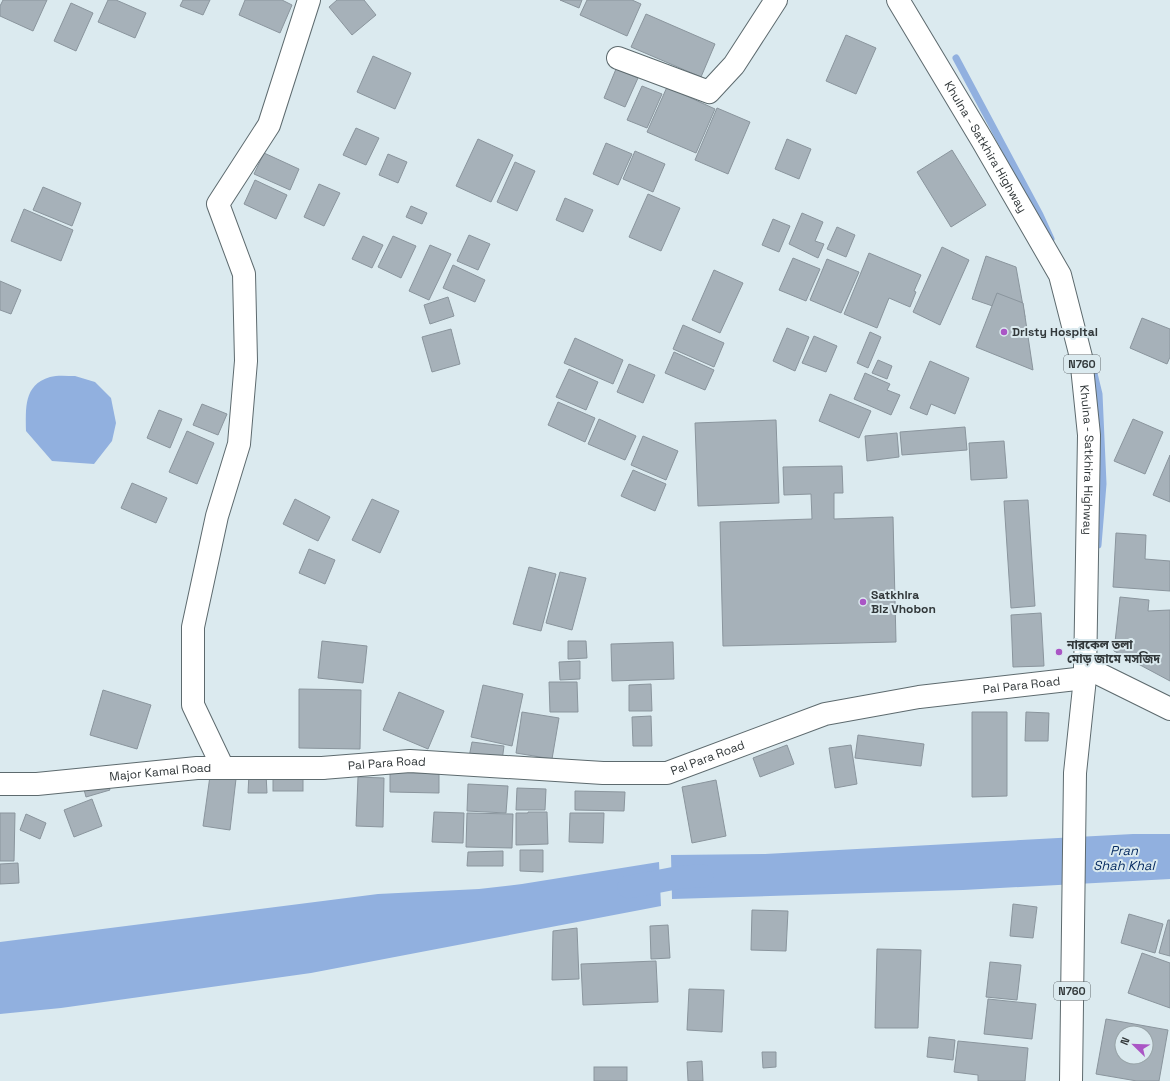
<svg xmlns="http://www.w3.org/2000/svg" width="1170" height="1081" font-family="'Space Grotesk','Noto Sans Bengali',sans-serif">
<rect width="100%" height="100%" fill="#dbeaef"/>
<g fill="#91b0df">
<path d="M75,376L95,382L111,398L116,423L112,441L94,464L52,461L26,431C26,409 23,385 50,377C57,375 67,376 75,376Z"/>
<polygon points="1133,834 1170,834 1170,879 963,890 672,899 671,855 765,854"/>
<polygon points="659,862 661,906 311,973 61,1008 0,1014 0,942 378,894 479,889 522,884"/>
</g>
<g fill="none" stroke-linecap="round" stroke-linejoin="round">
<g stroke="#91b0df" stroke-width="7">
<polyline points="956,58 1040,215 1051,239"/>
<polyline points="1091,361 1099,394 1103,484 1098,545"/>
</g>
<polyline stroke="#91b0df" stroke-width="23" points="629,887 681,877 702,876"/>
</g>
<g fill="#a6b1b9" stroke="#8a959d" fill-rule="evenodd">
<polygon points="3,0 47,0 33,31 0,16 0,6"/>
<polygon points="108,0 116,0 146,13 135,38 98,22"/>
<polygon points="183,0 210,0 203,15 180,6"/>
<polygon points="245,0 282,0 292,5 280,33 239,15"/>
<polygon points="337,0 364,0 376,15 352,35 329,7"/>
<polygon points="560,0 582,0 579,8"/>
<polygon points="587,0 632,0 641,4 627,36 580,15"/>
<polygon points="71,3 93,13 76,51 54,41"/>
<polygon points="646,14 715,44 701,77 631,47"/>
<polygon points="846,35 876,48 856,94 826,81"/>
<polygon points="373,56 411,73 395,109 357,92"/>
<polygon points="616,69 638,78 625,107 604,98"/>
<polygon points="642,86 662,94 647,128 627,120"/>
<polygon points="667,87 715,109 696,153 647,132"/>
<polygon points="717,108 750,122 728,174 695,160"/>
<polygon points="356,128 379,138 366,165 343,155"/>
<polygon points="478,139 513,155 491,202 456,186"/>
<polygon points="787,139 811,149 799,179 775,169"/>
<polygon points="606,143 632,154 618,185 593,174"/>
<polygon points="952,150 986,205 951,227 917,172"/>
<polygon points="635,151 665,164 653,192 623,179"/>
<polygon points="264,153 299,169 290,190 254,174"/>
<polygon points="388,154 407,162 398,183 379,175"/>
<polygon points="515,162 535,171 517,211 497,202"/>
<polygon points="255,180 287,195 276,219 244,204"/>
<polygon points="319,184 340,193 324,226 304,217"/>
<polygon points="43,187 81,203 72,226 33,210"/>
<polygon points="648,194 680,208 661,251 629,237"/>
<polygon points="565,198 593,210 583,232 556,220"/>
<polygon points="411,206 427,213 422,224 406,217"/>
<polygon points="24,209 73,230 61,261 11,241"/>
<polygon points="802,213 823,222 815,241 824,244 818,258 789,244"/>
<polygon points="773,219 790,226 779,252 762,245"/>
<polygon points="837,227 855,235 846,257 827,249"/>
<polygon points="469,235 490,244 478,270 457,261"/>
<polygon points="363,236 383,245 372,268 352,259"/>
<polygon points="393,236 416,246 401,278 378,267"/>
<polygon points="430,245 451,254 429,300 409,291"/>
<polygon points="942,247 969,260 940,325 913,312"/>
<polygon points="869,253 921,275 914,291 916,292 910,307 889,298 877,328 844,314"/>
<polygon points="986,256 1016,267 1025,317 972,299"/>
<polygon points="793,258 820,269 806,301 779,290"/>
<polygon points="827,259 859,272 841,313 810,300"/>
<polygon points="453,265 485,280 475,302 443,288"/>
<polygon points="714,270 743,283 720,333 692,320"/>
<polygon points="0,281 21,290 11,314 0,310"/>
<polygon points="997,293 1023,303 1033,370 976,347"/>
<polygon points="448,297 454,316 430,324 424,305"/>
<polygon points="1142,318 1170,329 1170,357 1167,364 1130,348"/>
<polygon points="683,325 724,343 714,367 673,349"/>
<polygon points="787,328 809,337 795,371 773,361"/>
<polygon points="451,329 460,364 432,372 422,337"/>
<polygon points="870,332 881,337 868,368 857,363"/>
<polygon points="814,336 837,346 826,372 802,363"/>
<polygon points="575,338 623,360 613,384 564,363"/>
<polygon points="674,352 714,370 705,390 665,373"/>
<polygon points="878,360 892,366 887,379 872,373"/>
<polygon points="930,361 969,378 955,414 931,404 927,415 910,408"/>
<polygon points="629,364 655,375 643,403 617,392"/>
<polygon points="569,369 598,382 586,410 556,397"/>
<polygon points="865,373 890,384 887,390 900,395 891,415 854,399"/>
<polygon points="830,394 871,411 859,438 819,421"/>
<polygon points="558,402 595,418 585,442 548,425"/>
<polygon points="202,404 227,414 218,435 193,425"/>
<polygon points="159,410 182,419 170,448 147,438"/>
<polygon points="599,419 636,436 625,460 588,444"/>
<polygon points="1133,419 1163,432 1145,474 1114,461"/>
<polygon points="776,420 779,503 698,506 695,423"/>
<polygon points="965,427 967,450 902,455 900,432"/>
<polygon points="187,431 214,443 197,484 169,472"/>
<polygon points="897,433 899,457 867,461 865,436"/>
<polygon points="643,436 678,451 666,480 631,465"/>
<polygon points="1004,441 1007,478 971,480 969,443"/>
<polygon points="1170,455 1170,502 1153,495"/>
<polygon points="842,466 843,493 834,493 834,519 893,517 896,642 723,646 720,522 812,519 811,494 784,495 783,467"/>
<polygon points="633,470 666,484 655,511 621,496"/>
<polygon points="132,483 167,498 156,523 121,508"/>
<polygon points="295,499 330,517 318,541 283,524"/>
<polygon points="372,499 399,511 380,553 352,540"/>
<polygon points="1028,500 1035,606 1011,608 1004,501"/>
<polygon points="1116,533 1146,535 1145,559 1170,561 1170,591 1113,587"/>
<polygon points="309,549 335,560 325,584 299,573"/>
<polygon points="529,567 556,574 541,631 513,624"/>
<polygon points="560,572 586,578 572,630 546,623"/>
<polygon points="1120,597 1149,600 1148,611 1170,610 1170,681 1114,651"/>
<polygon points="1041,613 1044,666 1013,667 1011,615"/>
<polygon points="322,641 367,646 363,683 318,678"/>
<polygon points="568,641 586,641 587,658 568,659"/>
<polygon points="673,642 674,679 612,681 611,644"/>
<polygon points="580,661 580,679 560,680 559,662"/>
<polygon points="549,682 577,682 578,712 550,712"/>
<polygon points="651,684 652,711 629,711 629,685"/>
<polygon points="483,685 523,694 512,746 471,737"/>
<polygon points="299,689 361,690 360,749 299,748"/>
<polygon points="103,690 151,705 137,749 90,735"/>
<polygon points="399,692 444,711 428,749 383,730"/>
<polygon points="522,712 559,718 552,759 516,753"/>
<polygon points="972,712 1007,712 1007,796 972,797"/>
<polygon points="1026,712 1049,713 1048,741 1025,741"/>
<polygon points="651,716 652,746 633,746 632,717"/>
<polygon points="858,735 924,744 921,766 855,758"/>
<polygon points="472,742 504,746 502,761 469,757"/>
<polygon points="787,745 794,764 760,777 753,758"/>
<polygon points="851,745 857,784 835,788 829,748"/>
<rect x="273" y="769" width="30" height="22"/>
<polygon points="390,772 439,774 439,793 390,792"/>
<polygon points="249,774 266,774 267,793 248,793"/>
<polygon points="105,775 110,790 86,797 82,782"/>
<polygon points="210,776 236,779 230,830 203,826"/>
<polygon points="358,777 384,778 383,827 356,826"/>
<polygon points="716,780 726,836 692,843 682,787"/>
<polygon points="468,784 508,786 506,813 467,811"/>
<polygon points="517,788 546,789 545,810 516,810"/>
<polygon points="575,791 625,792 624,811 575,810"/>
<polygon points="92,799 102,826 74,837 64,810"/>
<polygon points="434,812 464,813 463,843 432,842"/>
<polygon points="528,812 547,812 548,844 516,845 516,813 528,813"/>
<polygon points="0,813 15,813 14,861 0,861"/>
<polygon points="467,813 513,814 512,848 466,847"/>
<polygon points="570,813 604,813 603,843 569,842"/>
<polygon points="26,814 46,823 40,839 20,830"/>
<polygon points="520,850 543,850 543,872 520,871"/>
<polygon points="503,851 503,866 467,866 468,852"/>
<polygon points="18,863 19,883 0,884 0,864"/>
<polygon points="1013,904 1037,907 1033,938 1010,936"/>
<polygon points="752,910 788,911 786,951 751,950"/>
<polygon points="1129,914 1163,924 1155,953 1121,943"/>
<polygon points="1168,920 1170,920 1170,956 1159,953"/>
<polygon points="668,925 670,958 651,959 650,926"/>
<polygon points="577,928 579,979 552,980 553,931"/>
<polygon points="877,949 921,950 918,1028 875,1028"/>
<polygon points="1142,953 1170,963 1170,1008 1128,993"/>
<polygon points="656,961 658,1002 583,1005 581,964"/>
<polygon points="990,962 1021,965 1017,1000 986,997"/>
<polygon points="689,989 724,990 722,1032 687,1030"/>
<polygon points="988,999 1036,1004 1032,1039 984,1034"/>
<path d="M1106,1019L1168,1030L1159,1081H1137L1096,1074ZM1122,1033H1146V1057H1122Z"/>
<polygon points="929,1037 955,1040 953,1060 927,1057"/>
<polygon points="958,1041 1028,1048 1025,1081 978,1081 978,1075 954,1072"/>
<polygon points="762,1052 776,1052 776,1067 763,1068"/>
<polygon points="702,1061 703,1081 688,1081 687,1062"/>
<rect x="594" y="1067" width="33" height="14"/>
</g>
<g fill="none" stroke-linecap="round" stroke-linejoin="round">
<g stroke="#5d6a6e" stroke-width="24">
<g id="minor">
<polyline points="618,58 709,92 734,65 776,0"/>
<polyline points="1085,667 1170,709"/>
<path id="s1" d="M322,768L410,761L603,773H667L825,714L919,697L1085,678"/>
</g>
</g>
<g stroke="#5d6a6e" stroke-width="24">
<g id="tertiary">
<polyline points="223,768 193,705 193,627 217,516 239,444 246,361 244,274 218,204 269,125 309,0"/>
<path id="s2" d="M0,784H37L197,768H322"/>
</g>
</g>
<g stroke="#5d6a6e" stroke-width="24">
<g id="trunk">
<path id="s3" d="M898,0L982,140L1060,275L1081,357L1089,435L1085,678L1075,773L1071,1081"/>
</g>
</g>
<use href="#minor" stroke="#fff" stroke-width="22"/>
<use href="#tertiary" stroke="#fff" stroke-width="22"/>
<use href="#trunk" stroke="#fff" stroke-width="22"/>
</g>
<g fill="#aa56c5" stroke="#dbeaef" stroke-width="1.5">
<circle cx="1004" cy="332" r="4"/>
<circle cx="863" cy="602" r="4"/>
<circle cx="1059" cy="652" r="4"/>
</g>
<g text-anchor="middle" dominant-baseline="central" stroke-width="4" stroke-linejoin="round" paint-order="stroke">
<g fill="#dbeaef" stroke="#656d70" stroke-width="1">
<rect x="1064" y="355" width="36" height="18" rx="3"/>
<rect x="1054" y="982" width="36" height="18" rx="3"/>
</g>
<g font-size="11" font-weight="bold" fill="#32383a">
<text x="1082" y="364">N760</text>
<text x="1072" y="991">N760</text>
</g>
<g font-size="12" fill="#32383a" stroke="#dbeaef">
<text stroke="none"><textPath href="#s3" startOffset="171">Khulna - Satkhira Highway</textPath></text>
<text stroke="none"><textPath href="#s3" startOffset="507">Khulna - Satkhira Highway</textPath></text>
<text stroke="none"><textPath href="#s1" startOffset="713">Pal Para Road</textPath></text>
<text stroke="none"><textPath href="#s1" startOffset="389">Pal Para Road</textPath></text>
<text stroke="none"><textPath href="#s1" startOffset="65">Pal Para Road</textPath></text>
<text stroke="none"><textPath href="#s2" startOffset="161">Major Kamal Road</textPath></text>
</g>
<g font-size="12" font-weight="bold" fill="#32383a" stroke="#dbeaef" text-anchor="start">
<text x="1012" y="332">Dristy Hospital</text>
<text x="871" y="595">Satkhira<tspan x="871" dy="14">Biz Vhobon</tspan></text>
<text x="1067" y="645">নারকেল তলা<tspan x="1067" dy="14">মোড় জামে মসজিদ</tspan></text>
</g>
<g font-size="13" font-style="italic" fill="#03285f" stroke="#dbeaef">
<text x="1124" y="850">Pran<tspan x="1124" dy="15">Shah Khal</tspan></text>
</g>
</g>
<g transform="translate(1134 1045) rotate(293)"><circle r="19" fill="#dbeaef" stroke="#97a3a7"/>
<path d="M0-3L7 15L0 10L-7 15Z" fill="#aa56c5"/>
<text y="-6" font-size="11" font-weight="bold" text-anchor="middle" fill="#32383a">N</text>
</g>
</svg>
